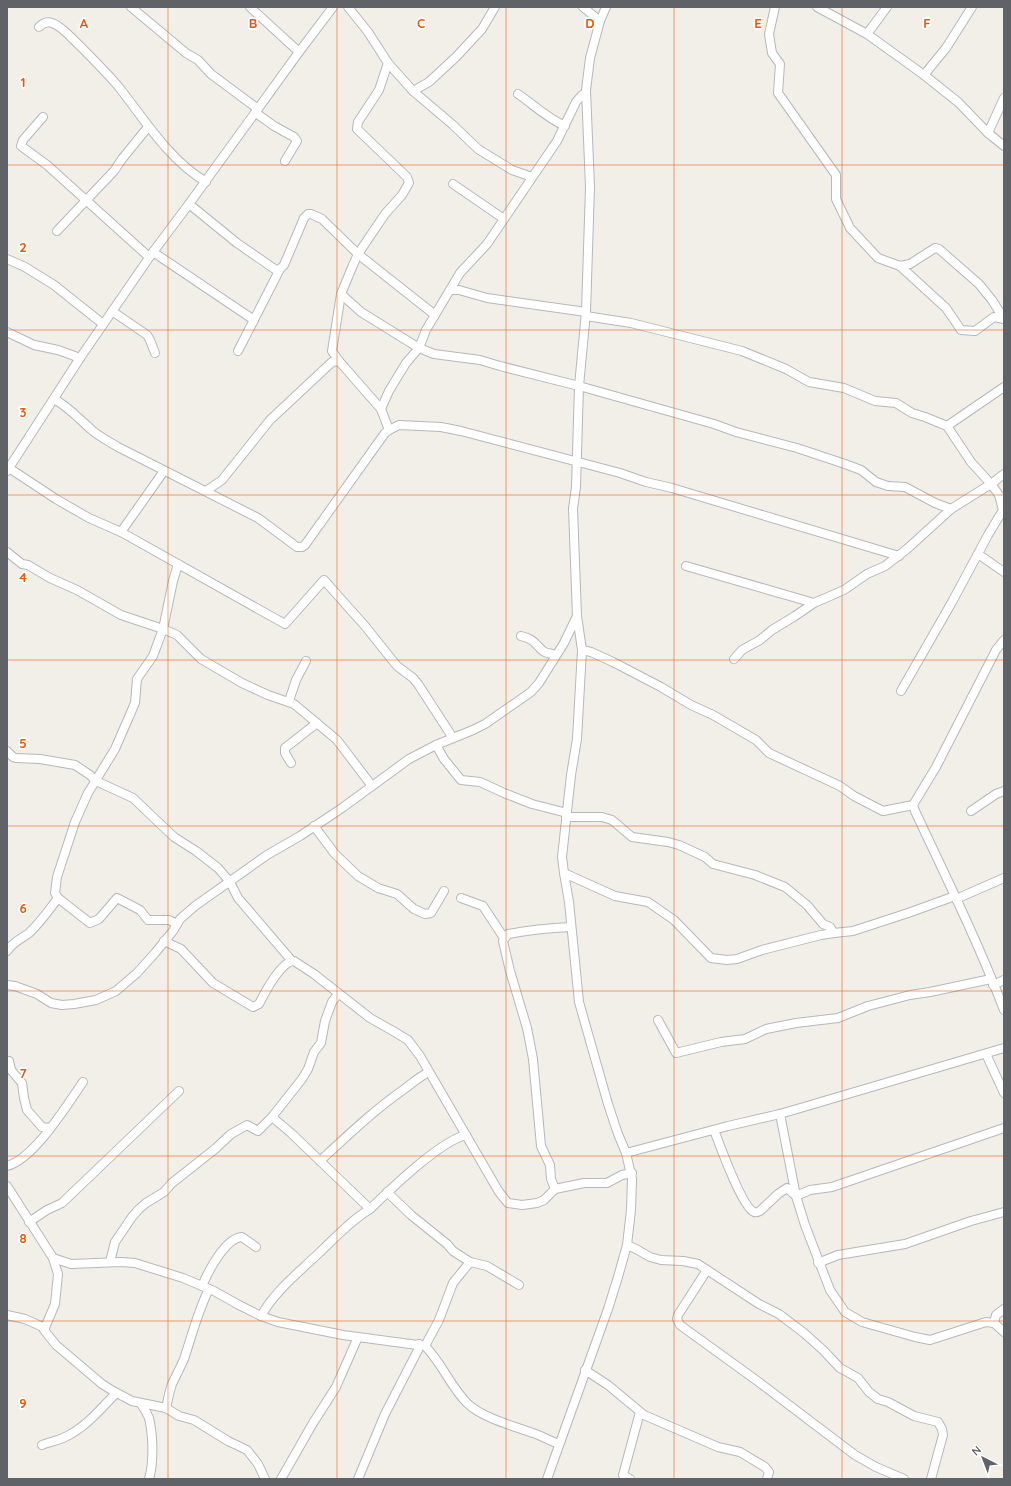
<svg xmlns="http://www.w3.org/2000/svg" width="1011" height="1486" font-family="Quicksand,sans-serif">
<rect width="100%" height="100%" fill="#f1efe8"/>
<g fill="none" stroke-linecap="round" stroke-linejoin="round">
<g stroke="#b5b8bc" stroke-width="10">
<g id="minor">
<polyline points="131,7 186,53 198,60 211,74 258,109"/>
<polyline points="250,7 299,52"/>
<polyline points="348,7 368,32 388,63 413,91 453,125 478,149 512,170 532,177"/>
<polyline points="583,7 600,21"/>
<polyline points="775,7 769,34 772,53 780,64 778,93 836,175 836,199 850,228 878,258 900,266 910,264 935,248 939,249 979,284 992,300 1004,319"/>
<polyline points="817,7 867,34 924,75 958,102 988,133 1004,146"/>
<path d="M39,27C42,24 47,21 52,23C62,26 70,37 78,44C92,58 105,71 118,86C145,120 168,159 206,182"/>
<polyline points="867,34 887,7"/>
<polyline points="388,63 379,90 358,122 357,129 407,177 409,183 402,195 385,214 358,254 353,265 341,294 332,351 339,361 381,409 389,430"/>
<polyline points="924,75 946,48 972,7"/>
<polyline points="413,91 429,82 456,57 482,29 495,7"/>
<path d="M518,94C534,105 547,118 565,126"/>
<polyline points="256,113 274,126 294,137 297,141 285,161"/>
<polyline points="43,117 23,140 21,146 47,165 149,257"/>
<polyline points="988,133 1004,98"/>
<polyline points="453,184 504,219"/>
<polyline points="189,204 237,243 276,270 280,269 284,265 304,218 308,214 311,214 322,219 358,254 435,315"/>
<polyline points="57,231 114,171 122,159 148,127"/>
<polyline points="153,252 254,320"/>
<polyline points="7,259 25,267 54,285 103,324"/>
<polyline points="900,266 946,308 961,330 975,331 994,317 1004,319"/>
<polyline points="450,290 459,290 487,298 586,312"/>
<polyline points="341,294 361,312 419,348 434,354 480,360 500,366 579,386 714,424 736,432 797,448 845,464 861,470 876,482 888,486 905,487 935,503 951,509"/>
<polyline points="112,311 147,335 150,340 155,353"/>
<polyline points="586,316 631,323 742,351 786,369 809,382 844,388 875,401 896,403 912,413 925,417 947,426 971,462 991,484 999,495 1003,510 988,535 952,602 901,691"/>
<polyline points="7,332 34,345 58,350 80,358"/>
<polyline points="238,351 280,269"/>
<path d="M54,399C69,407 80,420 93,431C100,437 110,442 118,447L258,518L297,547H302L305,545L385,433L389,430L399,425L441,427L461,431L620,473L646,482L672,488L899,556"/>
<polyline points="381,409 389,391 406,363 419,348 426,330 460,273 487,244 557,141 576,102 582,95 586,94"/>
<polyline points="947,426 1004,387"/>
<polyline points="9,468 56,499 89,518 121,532 285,624 324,580 365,626 397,666 413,678 418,684 453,738"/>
<polyline points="7,471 80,358 153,252 189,204 299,52 333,7"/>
<polyline points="206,491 222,480 270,420 332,362 339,361"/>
<polyline points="121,532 164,471"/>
<polyline points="7,552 22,564 28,565 50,578 77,590 121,615 163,629 177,635 201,659 242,683 268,695 294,704 337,740 372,786"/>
<polyline points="978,554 1004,572"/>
<polyline points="686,566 814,603 844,590 867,574 885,566 907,549 951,509 991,484 1004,474"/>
<path d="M521,636C534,639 534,643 543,651C547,654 551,653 555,655"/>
<path d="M1004,640L996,650L936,767L913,805L915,811C946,877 978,942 1004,1010"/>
<polyline points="582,650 591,652 613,662 661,687 691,705 713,715 756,740 769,753 840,786 854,796 883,811 913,805"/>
<polyline points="734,659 742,650 760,640 772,630 795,616 814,603"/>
<polyline points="289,701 296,680 306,661"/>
<polyline points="436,745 444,759 461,780 480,782 504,793 532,804 567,813"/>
<polyline points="7,751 13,757 16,758 40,759 75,765 90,775 96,781 133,798 174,837 196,851 218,868 230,882 238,898 292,961"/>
<polyline points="291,763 285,753 285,748 317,723"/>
<polyline points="971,811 996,794 1004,791"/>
<polyline points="566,817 602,817 612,820 632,837 668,842 679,845 705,857 713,864 755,875 785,887 807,905 823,924 830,927 834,933 853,931 908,913 955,896"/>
<polyline points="314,826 335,854 358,876 378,888 397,894 414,909 425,914 431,913 444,891"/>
<polyline points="564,873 615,896 648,902 674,920 711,958 727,960 737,959 762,950 821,935 834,933"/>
<polyline points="58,898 55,893 57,877 75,822 88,793 115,749 135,703 137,679 153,656 163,629 173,581 178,564"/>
<polyline points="461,898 483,906 504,938"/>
<polyline points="956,899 1004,878"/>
<path d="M164,941L181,949L213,983L253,1007L259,1004C264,994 281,961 294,961L314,974L370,1018L393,1031L408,1040L420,1056L499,1192L508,1203L522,1205L537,1203L544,1200L555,1189L584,1183H607L622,1175L632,1173"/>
<path d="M7,951C13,942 21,939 29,933C40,923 49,910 58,898L90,923L99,919L117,898L140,910L148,920H169L177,924"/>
<polyline points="7,985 15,986 37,994 51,1003 62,1005 74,1004 96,1000 116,991 137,973 155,953 173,931 180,919 195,906 267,855 300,836 342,808 409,759 436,745 473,730 485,724 531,692 539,683 564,643 577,616"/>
<polyline points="993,985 1004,980"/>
<polyline points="658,1020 676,1053 721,1042 745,1039 766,1029 796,1023 838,1018 868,1006 910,995 930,992 991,979"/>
<polyline points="986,1054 1004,1093"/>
<polyline points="7,1061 9,1061 11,1070 22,1083 24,1098 27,1110 42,1127 49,1128"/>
<polyline points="780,1114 796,1196 805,1225 830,1290 845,1312 862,1322 915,1337 930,1340 986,1322 994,1323 1004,1332"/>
<polyline points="272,1117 302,1079 308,1069 314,1052 321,1043 325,1021 332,1002 338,994"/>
<path d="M714,1130C719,1143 742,1207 754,1212C756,1213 758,1212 760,1211L778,1194L787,1188L796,1196L810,1190L832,1187L1004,1128"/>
<polyline points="626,1153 728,1126 780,1114 1004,1048"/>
<path d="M320,1161C347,1136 373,1111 403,1090C413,1083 417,1078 429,1072"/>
<path d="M7,1166C34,1159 67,1105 83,1082"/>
<polyline points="7,1186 53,1258 58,1274 55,1304 44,1330 56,1345 102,1384 113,1391 132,1401 166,1408 179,1416 194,1420 228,1441 247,1450 258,1464 265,1479"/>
<path d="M555,1189L551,1179L550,1165L541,1146L533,1059L527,1028L510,971L503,941L508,934C529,930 549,928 571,927"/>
<polyline points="387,1192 411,1215 447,1244 453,1251 470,1262 487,1266 519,1285"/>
<polyline points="29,1222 47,1210 62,1203 179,1091"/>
<polyline points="627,1245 636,1249 650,1257 661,1260 683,1261 698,1264 759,1304 779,1314 804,1333 823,1350 840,1368 858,1378 869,1392 878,1399 888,1402 914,1416 938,1422 942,1429 943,1435 931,1479"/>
<path d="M53,1258L71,1264L121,1262L135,1263L183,1278L214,1291L239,1305L261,1316L278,1322L343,1335L425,1346C442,1363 450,1386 467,1403C482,1418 514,1426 533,1433C542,1436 550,1441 559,1444"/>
<polyline points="110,1262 115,1242 132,1217 139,1209 146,1203 164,1192 172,1183 215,1149 231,1134 247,1125 258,1131 272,1117 291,1133 370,1209"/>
<polyline points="818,1263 838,1255 905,1244 971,1221 1004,1212"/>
<polyline points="707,1270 678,1315 677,1319 680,1325 756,1380 855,1455 876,1467 904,1479"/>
<path d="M202,1286C208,1272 225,1238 242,1237L256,1247"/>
<polyline points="7,1315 25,1319 45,1328"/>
<path d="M261,1316C275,1291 298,1273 319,1253C335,1238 350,1221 370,1209C390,1190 440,1141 466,1135"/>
<polyline points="994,1323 996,1315 1004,1309"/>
<polyline points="425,1346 439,1320 453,1283 470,1262"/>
<polyline points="585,1370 608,1385 644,1415 718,1447 740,1452 765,1467 769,1472 767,1479"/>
<path d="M141,1404C144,1408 147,1413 149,1418C153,1435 154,1462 149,1479"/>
<path d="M166,1408C168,1400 169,1392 172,1384C176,1376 180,1368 184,1359C192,1335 198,1311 209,1289"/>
<path d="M42,1445C49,1442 56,1441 63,1438C84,1429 101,1409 116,1393"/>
<polyline points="281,1479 313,1423 336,1387 358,1337"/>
<polyline points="358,1479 385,1414 418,1350 419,1344"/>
<polyline points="547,1479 608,1309 618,1277 627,1245 631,1210 632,1179 626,1153 618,1134 608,1104 579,1002 569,902 564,873 562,857 571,775 577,739 582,650 577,616 573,509 576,487 579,386 586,312 590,187 586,90 590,58 600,21 606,7"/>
<polyline points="630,1479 623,1475 640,1412"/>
</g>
</g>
<use href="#minor" stroke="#fff" stroke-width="8"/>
</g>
<path fill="none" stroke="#e8590c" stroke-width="1" stroke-opacity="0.55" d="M168,7V1479M337,7V1479M506,7V1479M674,7V1479M842,7V1479M7,165H1004M7,330H1004M7,495H1004M7,660H1004M7,826H1004M7,991H1004M7,1156H1004M7,1321H1004"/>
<g font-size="13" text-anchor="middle" font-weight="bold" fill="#e8590c" stroke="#fff" stroke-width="3.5" stroke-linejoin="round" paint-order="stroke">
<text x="84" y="28">A</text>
<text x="253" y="28">B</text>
<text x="421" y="28">C</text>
<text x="590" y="28">D</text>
<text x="758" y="28">E</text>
<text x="927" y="28">F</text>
<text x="23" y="87">1</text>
<text x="23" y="252">2</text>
<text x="23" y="417">3</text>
<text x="23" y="582">4</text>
<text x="23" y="748">5</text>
<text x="23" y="913">6</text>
<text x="23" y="1078">7</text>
<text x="23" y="1243">8</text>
<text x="23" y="1408">9</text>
</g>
<rect width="1011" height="1486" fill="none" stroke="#5f6368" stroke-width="16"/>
<g transform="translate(983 1458) rotate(318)" stroke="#ffffff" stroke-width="3" paint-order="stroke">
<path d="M0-3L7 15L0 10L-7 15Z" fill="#5f6368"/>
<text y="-6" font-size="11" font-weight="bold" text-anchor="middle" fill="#5f6368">N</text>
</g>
</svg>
